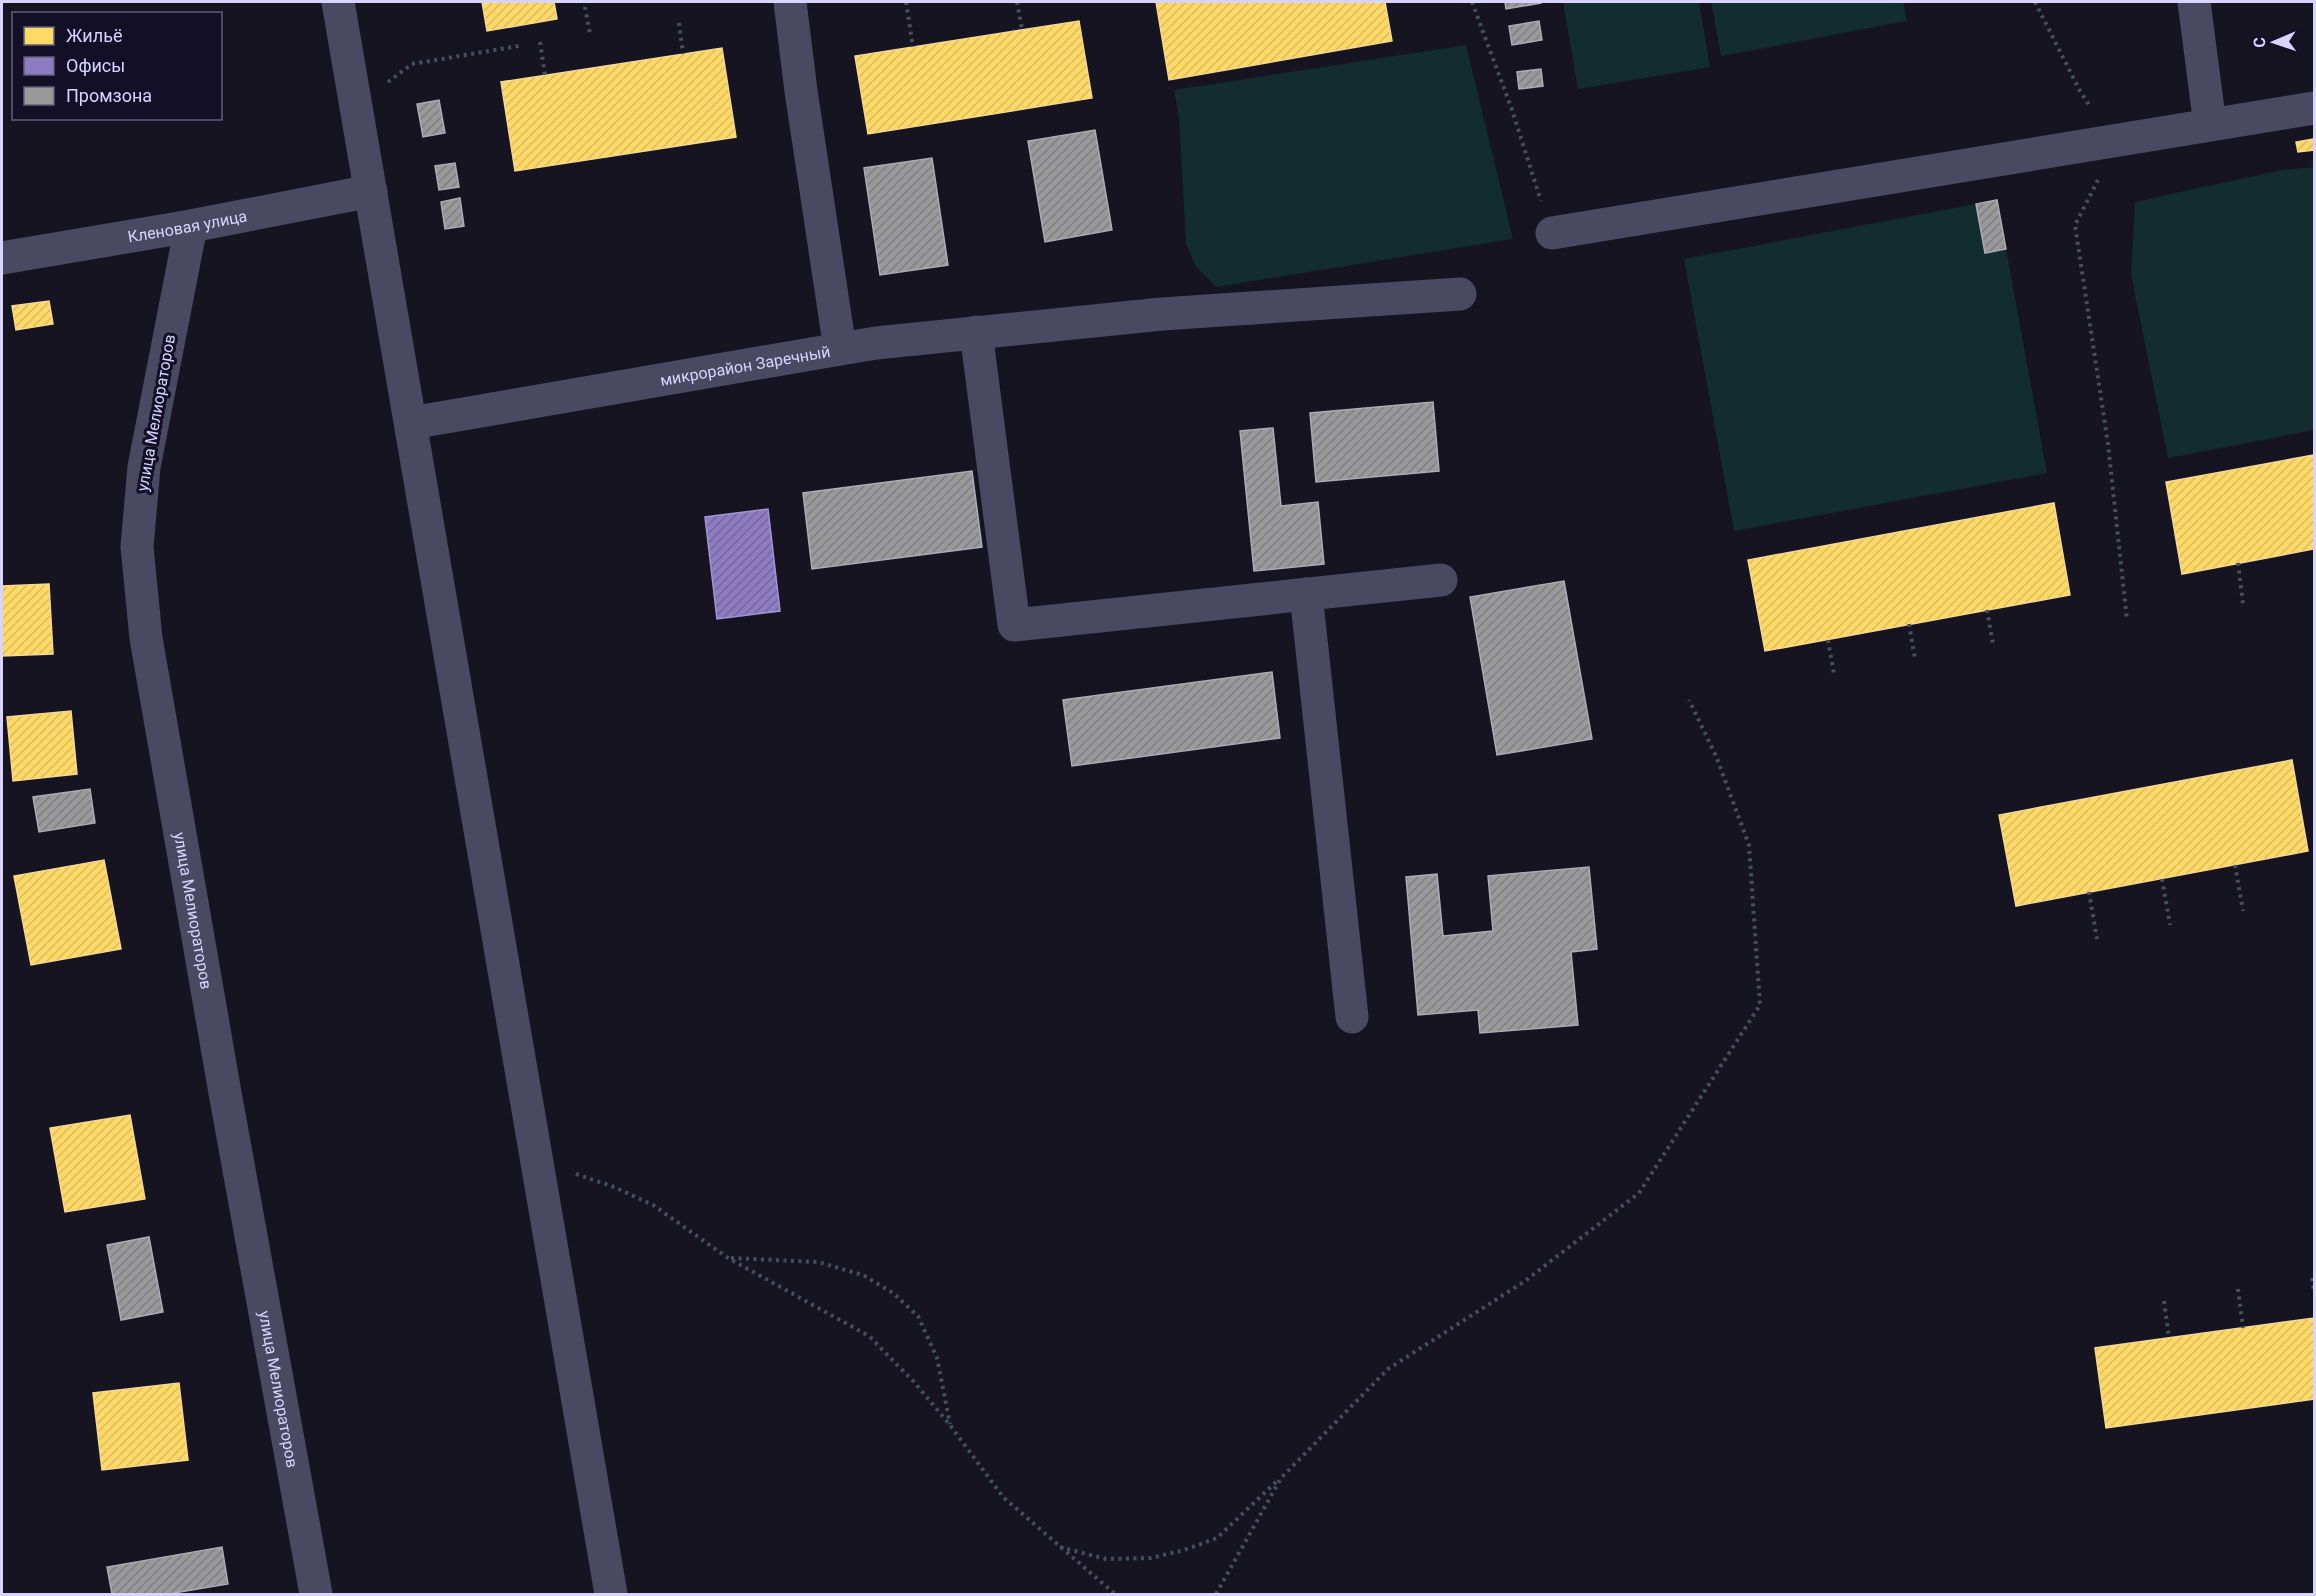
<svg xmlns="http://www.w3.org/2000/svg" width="2316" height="1596" font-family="Roboto,sans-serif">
<defs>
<pattern id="homes-hatch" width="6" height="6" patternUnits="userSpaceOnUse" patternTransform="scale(1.5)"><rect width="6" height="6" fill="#ffd966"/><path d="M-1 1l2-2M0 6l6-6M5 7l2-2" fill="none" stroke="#d9ba61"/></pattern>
<pattern id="offices-hatch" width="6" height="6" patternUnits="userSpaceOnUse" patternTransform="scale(1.5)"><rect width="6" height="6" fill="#8e7cc3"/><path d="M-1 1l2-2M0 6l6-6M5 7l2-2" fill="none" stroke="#736799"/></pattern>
<pattern id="industry-hatch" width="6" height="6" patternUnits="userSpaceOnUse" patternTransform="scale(1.5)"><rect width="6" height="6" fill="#999"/><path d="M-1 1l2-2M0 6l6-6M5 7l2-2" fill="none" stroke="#7f7e82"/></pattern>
</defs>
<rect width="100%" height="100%" fill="#161421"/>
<g fill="#132c2d">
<polygon points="1563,2 1699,2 1710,67 1578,89"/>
<polygon points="1711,2 1903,2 1907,21 1721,56"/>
<polygon points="1466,45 1513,239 1216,287 1195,265 1186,244 1179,117 1174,90"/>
<polygon points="2314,167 2314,430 2168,458 2131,275 2135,202 2282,170"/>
<polygon points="1976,204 1985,253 2006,249 2047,473 1734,531 1684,259"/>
</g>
<g fill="url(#homes-hatch)" stroke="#f4d894" stroke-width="1.5">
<polygon points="482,2 554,2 557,19 487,31"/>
<polygon points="1156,2 1385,2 1392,41 1169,80"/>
<polygon points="1079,21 1092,98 868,134 855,56"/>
<polygon points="722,48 736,137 515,171 501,82"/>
<polygon points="2314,139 2314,150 2298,152 2296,142"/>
<polygon points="49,301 53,324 16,330 12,306"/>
<polygon points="2314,455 2314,549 2182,574 2166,482"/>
<polygon points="2054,503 2070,595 1765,651 1748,560"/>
<polygon points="49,584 53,654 2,656 2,586"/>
<polygon points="71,711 77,774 13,781 7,717"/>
<polygon points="2292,760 2308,851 2016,906 1999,815"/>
<polygon points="104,860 121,949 31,965 14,876"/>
<polygon points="130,1115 145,1199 65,1212 50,1128"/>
<polygon points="2314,1318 2314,1399 2106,1428 2095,1348"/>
<polygon points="179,1383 188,1460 102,1470 93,1393"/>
</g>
<polygon fill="url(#offices-hatch)" stroke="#a496d5" stroke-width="1.5" points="768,509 780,611 717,619 705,517"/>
<g fill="url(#industry-hatch)" stroke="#acabb8" stroke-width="1.5">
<polygon points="1505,2 1541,2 1541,3 1506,9"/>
<polygon points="1539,21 1542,40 1512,45 1509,26"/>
<polygon points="1541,69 1543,86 1519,89 1517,72"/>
<polygon points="439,100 445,133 423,137 417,104"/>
<polygon points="1095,130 1112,230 1045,242 1028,141"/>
<polygon points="932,158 948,265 880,275 864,168"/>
<polygon points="455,163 459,187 439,190 435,166"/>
<polygon points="460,198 464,226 445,229 441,202"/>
<polygon points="1997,200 2006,249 1985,253 1976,204"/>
<polygon points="1433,402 1439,471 1316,482 1310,413"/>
<polygon points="1273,428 1281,506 1318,502 1324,564 1254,571 1240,431"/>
<polygon points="972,471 982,547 812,569 803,493"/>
<polygon points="1564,581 1592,739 1497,755 1470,597"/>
<polygon points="1272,672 1280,738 1072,766 1063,700"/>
<polygon points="90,789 95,823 39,832 33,797"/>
<polygon points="1589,867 1597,949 1571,952 1578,1025 1480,1033 1478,1010 1418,1015 1406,877 1437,874 1443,936 1493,931 1488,876"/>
<polygon points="149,1237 163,1312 121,1320 107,1245"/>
<polygon points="222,1547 228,1584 168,1594 112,1594 107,1567"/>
</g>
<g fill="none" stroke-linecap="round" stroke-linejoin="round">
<g stroke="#44505f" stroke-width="4" stroke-dasharray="3 4.5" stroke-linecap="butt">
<polyline points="906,2 913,47"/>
<polyline points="1017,2 1022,30"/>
<polyline points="1472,2 1511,107 1541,201"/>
<polyline points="2035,2 2080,91 2091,108"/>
<polyline points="585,7 590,34"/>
<polyline points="679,23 683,54"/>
<polyline points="540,42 545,75"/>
<polyline points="388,82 412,64 519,46"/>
<polyline points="2098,180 2075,225 2108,444 2127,620"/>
<polyline points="2238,563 2243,604"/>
<polyline points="1987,610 1993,644"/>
<polyline points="1909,624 1915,659"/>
<polyline points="1828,640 1834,674"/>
<polyline points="2235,865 2243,911"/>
<polyline points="2162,879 2170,925"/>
<polyline points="2089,892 2097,939"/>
<polyline points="576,1174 614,1187 653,1205 728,1258 869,1336 914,1382 950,1425 1003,1497 1115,1594"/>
<polyline points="731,1258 818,1262 863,1275 893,1293 918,1316 937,1358 950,1424"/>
<polyline points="2312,1278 2314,1292"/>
<polyline points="2238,1289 2243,1328"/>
<polyline points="2164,1301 2169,1338"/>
<polyline points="1060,1547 1106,1559 1151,1558 1184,1550 1217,1538 1277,1481"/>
<polyline points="1216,1594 1281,1478 1388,1369 1525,1281 1639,1193 1760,1005 1749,845 1716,756 1689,700"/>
</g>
<g stroke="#4a4962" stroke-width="33">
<polyline points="338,2 611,1594"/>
<polyline points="2194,2 2210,125"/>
<path id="s1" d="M191,226L144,467L137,547L146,638L224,1087L316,1594"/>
<polyline points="1552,233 2314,108"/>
<path id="s2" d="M2,258L191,226L371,191"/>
<polyline points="976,332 1014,625 1441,580"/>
<polyline points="840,349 876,343 1162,314 1460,294"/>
<path id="s3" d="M411,423L840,349L801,91L790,2"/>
<polyline points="1306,594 1352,1017"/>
</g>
</g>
<g text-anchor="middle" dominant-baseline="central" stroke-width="6" stroke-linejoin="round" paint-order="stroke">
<g font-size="16" fill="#d9d4ff" stroke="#130f26">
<text stroke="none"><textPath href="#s2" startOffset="188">Кленовая улица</textPath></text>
<text stroke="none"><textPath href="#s3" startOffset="339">микрорайон Заречный</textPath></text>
<text transform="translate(156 413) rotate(-80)">улица Мелиораторов</text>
<text stroke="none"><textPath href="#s1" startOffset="694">улица Мелиораторов</textPath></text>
<text stroke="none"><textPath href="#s1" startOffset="1180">улица Мелиораторов</textPath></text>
</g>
</g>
<rect width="2316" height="1596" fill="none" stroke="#d9d4ff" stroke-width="6"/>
<rect x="12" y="12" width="210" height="108" fill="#130f26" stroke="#625e7d" stroke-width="1.5"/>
<rect x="24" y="27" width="30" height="18" fill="#ffd966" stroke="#625e7d" stroke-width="1.5"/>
<text x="66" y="42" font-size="18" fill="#d9d4ff">Жильё</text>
<rect x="24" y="57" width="30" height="18" fill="#8e7cc3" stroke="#625e7d" stroke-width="1.5"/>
<text x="66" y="72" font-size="18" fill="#d9d4ff">Офисы</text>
<rect x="24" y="87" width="30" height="18" fill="#999999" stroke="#625e7d" stroke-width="1.5"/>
<text x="66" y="102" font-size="18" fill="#d9d4ff">Промзона</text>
<g transform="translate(2274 42) rotate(268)" stroke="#130f26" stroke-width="4.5" paint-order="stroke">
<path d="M0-4.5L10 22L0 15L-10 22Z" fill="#d9d4ff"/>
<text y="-9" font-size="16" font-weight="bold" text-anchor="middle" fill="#d9d4ff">С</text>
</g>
</svg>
